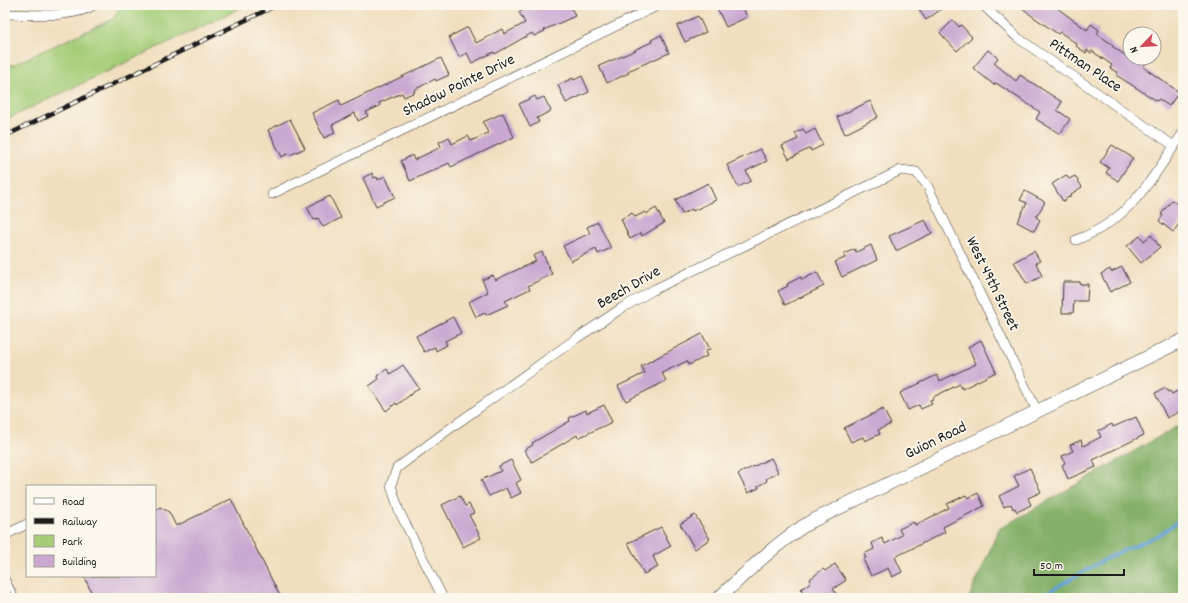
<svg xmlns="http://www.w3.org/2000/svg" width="1188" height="603" font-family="Dekko,sans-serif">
<rect width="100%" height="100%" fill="#fbf7ec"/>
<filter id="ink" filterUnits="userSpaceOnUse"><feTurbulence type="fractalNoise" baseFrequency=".025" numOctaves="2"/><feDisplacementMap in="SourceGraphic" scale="8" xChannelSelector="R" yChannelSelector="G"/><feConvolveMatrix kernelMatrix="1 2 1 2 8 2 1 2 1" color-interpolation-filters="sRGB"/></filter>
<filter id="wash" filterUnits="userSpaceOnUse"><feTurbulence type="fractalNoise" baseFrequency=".012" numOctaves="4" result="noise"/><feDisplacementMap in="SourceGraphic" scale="16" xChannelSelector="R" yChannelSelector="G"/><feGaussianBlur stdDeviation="0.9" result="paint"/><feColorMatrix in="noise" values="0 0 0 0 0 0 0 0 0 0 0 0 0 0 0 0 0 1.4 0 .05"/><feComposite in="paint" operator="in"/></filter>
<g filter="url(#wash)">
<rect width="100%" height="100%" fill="#f1debe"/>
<polygon fill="#a5cd78" stroke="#60744a" points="121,5 247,5 5,120 5,66 10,66 113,19"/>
<polygon fill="#84b068" stroke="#506642" points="1176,427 1183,430 1183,598 969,598 999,529"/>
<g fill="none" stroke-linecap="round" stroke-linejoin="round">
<polyline stroke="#5e9fd1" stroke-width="3.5" points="1038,598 1109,557 1157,536 1183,518"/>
</g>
<g id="blocks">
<g fill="#caa8d2">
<polygon points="534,5 570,5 575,16 544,30 545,31 534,36 532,33 495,54 494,52 472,63 467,53 459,57 449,37 468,27 476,43 502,29 504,34 525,23 519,12"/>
<polygon points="724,5 742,5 747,17 726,27 717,8"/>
<polygon points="916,5 947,5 926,20"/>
<polygon points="1019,5 1053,5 1087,30 1091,24 1099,30 1097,34 1113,45 1112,46 1129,58 1139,58 1146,63 1143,67 1179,92 1169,106 1159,99 1157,101 1116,75 1118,73 1110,68 1112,65 1092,51 1091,53 1087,50 1086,53 1076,46 1077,44 1060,32 1058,34 1032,16"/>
<polygon points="698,16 706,32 685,42 677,26"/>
<polygon points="953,20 959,27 961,25 972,37 957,51 940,33"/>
<polygon points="661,35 669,53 628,71 629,73 607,83 599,66 636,50 636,49 652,42 651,40"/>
<polygon points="988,50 998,58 994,63 1016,81 1020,75 1062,102 1057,110 1070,119 1060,134 1036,119 1040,112 996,83 994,85 973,68"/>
<polygon points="441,58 449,75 436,81 435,79 414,90 415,92 404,97 402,93 379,103 380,106 366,112 368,116 358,121 355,113 332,125 335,133 324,138 312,113 339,100 341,106"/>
<polygon points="582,76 589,92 566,103 558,85 573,78 574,80"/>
<polygon points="535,96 537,100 544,97 551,111 537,118 539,122 530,127 519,104"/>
<polygon points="870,101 878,117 845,134 837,117"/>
<polygon points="503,113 514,137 451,167 449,163 410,181 401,161 412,155 414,160 441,147 439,142 449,137 452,144 468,136 471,141 488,133 483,122"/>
<polygon points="290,119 305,148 290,155 289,153 282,157 268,130"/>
<polygon points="803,129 806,134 815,129 823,145 811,151 810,148 789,159 782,146 798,139 795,133"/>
<polygon points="1112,145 1133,158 1118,181 1106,173 1109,168 1100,162"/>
<polygon points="760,149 767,161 746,171 751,181 738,187 727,165"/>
<polygon points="372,173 374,178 377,177 378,180 385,176 395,197 376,206 363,178"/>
<polygon points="1066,175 1069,179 1075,176 1082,187 1071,194 1072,195 1063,201 1052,184"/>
<polygon points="708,183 716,200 693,211 692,209 682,214 675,200"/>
<polygon points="1025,191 1045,202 1036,217 1040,220 1034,231 1017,222 1027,203 1020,200"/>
<polygon points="330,196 341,218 323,227 318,218 314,220 307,207"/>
<polygon points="1172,200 1183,208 1183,219 1173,232 1159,221 1163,215 1161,214"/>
<polygon points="656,208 664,223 642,236 641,233 630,239 621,219 632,213 635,217 645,212 646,214"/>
<polygon points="925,220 932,233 896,251 889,236"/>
<polygon points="598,222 611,248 598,254 596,249 571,261 563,246 590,233 587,227"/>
<polygon points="1151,235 1160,247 1141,263 1127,246 1140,236 1144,241"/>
<polygon points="871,245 877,260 842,277 835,262 845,258 844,254 855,249 856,252"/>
<polygon points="1034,251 1040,261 1036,263 1042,276 1027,284 1014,262"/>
<polygon points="542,252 552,274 528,286 530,289 505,301 508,305 486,315 485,313 476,317 469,302 488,292 482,280 493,275 495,280 536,261 533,256"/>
<polygon points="1122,267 1130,282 1110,292 1101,274 1110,269 1111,272"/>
<polygon points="817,272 824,286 785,305 778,291 788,286 787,284 801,277 802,280"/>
<polygon points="1063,282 1080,282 1080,284 1088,284 1087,301 1074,301 1073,313 1062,313"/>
<polygon points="453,317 461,333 445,341 447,345 436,351 435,347 424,352 416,336"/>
<polygon points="702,334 710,349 705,352 707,356 689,365 687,361 662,373 666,381 626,401 618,386 645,373 641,366"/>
<polygon points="981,340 996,372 962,389 960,384 933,397 933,399 930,400 932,404 921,409 919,405 908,410 900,393 937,375 940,381 976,364 968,347"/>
<polygon points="403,365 419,388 397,405 396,403 386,411 369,386 379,379 377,376 387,369 390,374"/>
<polygon points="1166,388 1168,392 1170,391 1172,394 1183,388 1183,410 1167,418 1155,393"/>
<polygon points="604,405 612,422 578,438 577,435 532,462 524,450 533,445 532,443 570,421 569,418 586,410 587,413"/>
<polygon points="883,409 891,424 878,430 880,434 865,441 863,437 851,442 844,428"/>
<polygon points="1136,417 1144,435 1093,460 1096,467 1068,479 1062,465 1065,463 1062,456 1073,451 1070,445 1081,440 1083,446 1101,437 1098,431 1112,424 1113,427"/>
<polygon points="771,458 778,472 766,479 767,481 758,486 759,488 748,493 738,474"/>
<polygon points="511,460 521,480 516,483 521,493 511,498 506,488 489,496 481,480 501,471 499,466"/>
<polygon points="1030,468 1041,492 1028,498 1031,505 1017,512 1015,508 1013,509 1011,504 1004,507 999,496 1019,486 1014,476"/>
<polygon points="978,493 984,506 943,527 945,532 895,557 902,572 892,577 888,568 871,576 863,559 866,558 864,554 874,549 872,543 882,538 885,544 902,535 899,529 914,522 915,525 949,508 947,504 966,495 968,498"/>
<polygon points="460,496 465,506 469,504 474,513 469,515 481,538 463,547 442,505"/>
<polygon points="231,499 281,598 94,598 84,576 155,576 155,510 160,507 169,512 176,526"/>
<polygon points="695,515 710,539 695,549 680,524"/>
<polygon points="661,527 671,546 653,556 658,567 644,574 628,543"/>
<polygon points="835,564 846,580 833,589 839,598 807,598 801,589 811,582 810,579 823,569 825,571"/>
</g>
</g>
</g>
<g filter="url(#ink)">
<use href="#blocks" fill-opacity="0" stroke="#3c3934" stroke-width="1"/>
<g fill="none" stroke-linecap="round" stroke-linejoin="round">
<g stroke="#3c3934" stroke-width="6">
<polyline id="lane" points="5,576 16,598"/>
</g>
<g stroke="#3c3934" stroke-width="10">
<g id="street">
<polyline points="983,5 1018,38 1174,146"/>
<path d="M5,14C31,14 72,19 94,5"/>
<polyline points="272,194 659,5"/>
<path d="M1076,240C1132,219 1151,179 1183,133"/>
<polyline points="5,535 27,524"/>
<polyline points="443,598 399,511 391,485 397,468 452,427 577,338 622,308 655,289 901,170 916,172 927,185 1037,411"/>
</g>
</g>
<g stroke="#3c3934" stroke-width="14">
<path id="secondary" d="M719,598C748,571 776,543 810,522L1183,340"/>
</g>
<use href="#lane" stroke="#fff" stroke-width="4.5"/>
<use href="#street" stroke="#fff" stroke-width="9"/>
<use href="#secondary" stroke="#fff" stroke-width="13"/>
<g stroke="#1c1c1c" stroke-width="4.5">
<polyline id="rail" points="5,136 277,5"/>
</g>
<use href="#rail" stroke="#fbf7ec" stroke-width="3" stroke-dasharray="9" stroke-linecap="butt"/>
</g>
</g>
<g text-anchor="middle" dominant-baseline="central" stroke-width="3.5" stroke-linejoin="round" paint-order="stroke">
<g font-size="16" fill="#1c1c1c" stroke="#fbf7ec">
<text transform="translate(1085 66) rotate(34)">Pittman Place</text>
<text transform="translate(459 86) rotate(-26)">Shadow Pointe Drive</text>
<text transform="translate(992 284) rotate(64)">West 49th Street</text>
<text transform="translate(629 288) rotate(-30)">Beech Drive</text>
<text transform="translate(936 441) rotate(-26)">Guion Road</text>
</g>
</g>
<rect width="1188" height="603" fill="none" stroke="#fbf7ec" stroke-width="20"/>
<rect x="26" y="485" width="130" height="92" fill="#fbf7ec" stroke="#a29f99"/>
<rect x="34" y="498" width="20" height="6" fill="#ffffff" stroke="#a29f99"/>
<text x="62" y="505" font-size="12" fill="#1c1c1c">Road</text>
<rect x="34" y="518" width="20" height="6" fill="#1c1c1c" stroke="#a29f99"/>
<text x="62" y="525" font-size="12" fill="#1c1c1c">Railway</text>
<rect x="34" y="535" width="20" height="12" fill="#a5cd78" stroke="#a29f99"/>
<text x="62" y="545" font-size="12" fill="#1c1c1c">Park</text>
<rect x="34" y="555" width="20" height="12" fill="#caa8d2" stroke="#a29f99"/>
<text x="62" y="565" font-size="12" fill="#1c1c1c">Building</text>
<g transform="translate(1142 46) rotate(245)"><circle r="19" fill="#fbf7ec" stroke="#a29f99"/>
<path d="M0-3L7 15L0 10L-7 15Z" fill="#d1495b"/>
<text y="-6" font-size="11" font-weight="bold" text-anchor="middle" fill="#1c1c1c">N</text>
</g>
<path d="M1034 569v6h90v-6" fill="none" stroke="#1c1c1c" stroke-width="2"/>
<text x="1040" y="569" font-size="12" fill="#1c1c1c" stroke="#fbf7ec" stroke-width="3" paint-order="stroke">50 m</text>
</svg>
